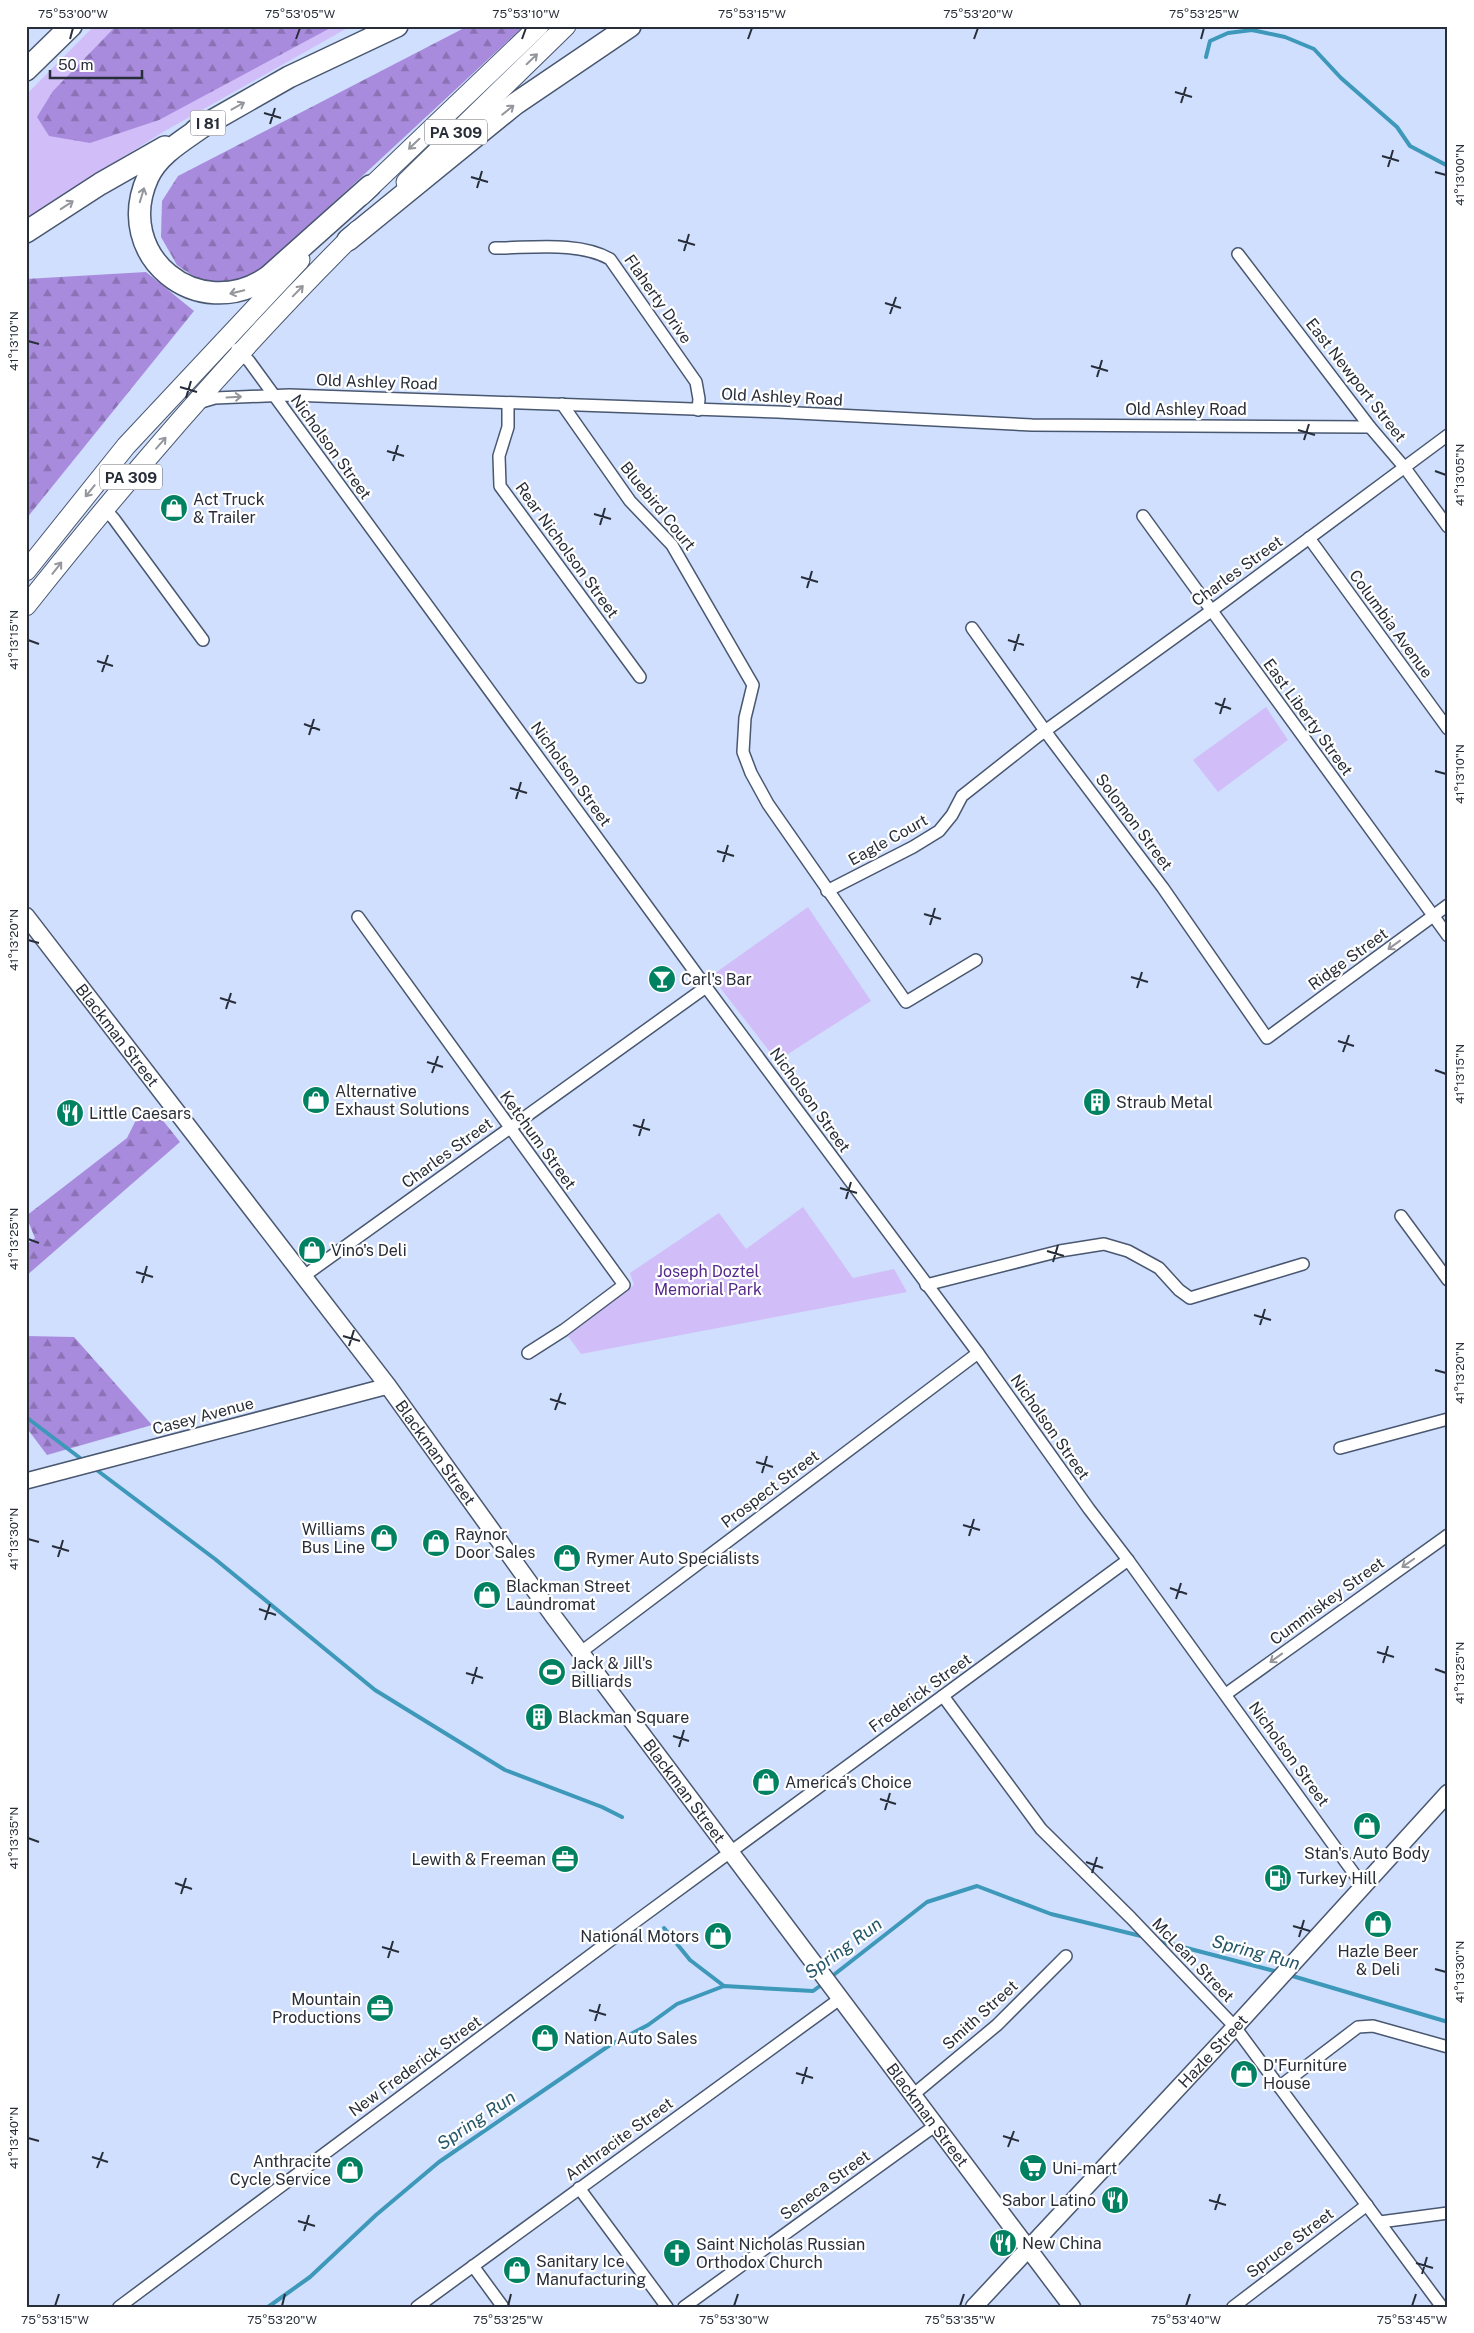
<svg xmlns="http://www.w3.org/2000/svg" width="1474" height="2333" font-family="'Public Sans',sans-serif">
<defs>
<pattern id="forest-firs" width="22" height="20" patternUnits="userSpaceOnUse" patternTransform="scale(1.25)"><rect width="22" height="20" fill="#a98bde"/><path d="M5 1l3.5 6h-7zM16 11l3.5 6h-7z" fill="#8a72b5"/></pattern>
</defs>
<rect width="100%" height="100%" fill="#cfdffd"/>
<g fill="#d1bef9">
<polygon points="94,26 351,26 163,132 26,218 26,95"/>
<polygon points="1266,707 1288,740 1218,792 1193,760"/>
<polygon points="808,907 871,1001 777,1061 711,976"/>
<polygon points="803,1207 853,1278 894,1269 907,1292 581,1354 568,1336 634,1285 630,1273 719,1213 746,1249"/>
</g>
<g fill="url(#forest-firs)">
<polygon points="116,26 334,26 159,120 90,143 49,136 37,117 53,91"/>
<polygon points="468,26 524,26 260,271 232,285 203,283 177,265 161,237 162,201 178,176"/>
<polygon points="146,272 194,311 26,519 26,279"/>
<polygon points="153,1108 180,1142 26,1276 26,1245 35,1238 26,1216 127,1138 139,1114"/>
<polygon points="26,1336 74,1337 152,1425 47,1455 26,1427"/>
</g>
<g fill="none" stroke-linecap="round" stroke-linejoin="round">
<g stroke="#3d98b9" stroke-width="4">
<polyline points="1206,57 1210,41 1228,33 1252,30 1285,37 1314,49 1341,78 1397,127 1410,146 1448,166"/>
<polyline points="26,1417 84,1461"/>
<polyline points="94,1468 215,1559 375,1690 505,1770 602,1807 622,1817"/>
<polyline points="664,1928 690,1960 724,1986"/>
<polyline points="1156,1940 1278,1972"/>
<polyline points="1289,1975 1448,2022"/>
<polyline points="831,1977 927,1902 977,1886 1051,1914 1145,1937"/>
<polyline points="268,2307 310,2277 376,2215 439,2162 610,2045 648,2025 677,2004 724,1986 813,1991 824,1983"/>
</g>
<g stroke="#495770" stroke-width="14">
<g id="minor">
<path d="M495,248C531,248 579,241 610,259L696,382L699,399L698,410"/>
<polyline points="1238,254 1370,427 1405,468 1448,527"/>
<polyline points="237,349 249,361 706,987 978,1353 1089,1509 1128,1560 1363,1886"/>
<polyline points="198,403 215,398 289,395 778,412 1032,425 1370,427"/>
<polyline points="508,403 508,427 499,456 500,486 640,677"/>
<polyline points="562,404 630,501 672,545 753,685 745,718 743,752 751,773 768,804 906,1002 976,960"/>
<polyline points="104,508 114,519 203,640"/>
<polyline points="1143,516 1448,936"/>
<polyline points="1309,538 1448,729"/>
<polyline points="972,628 1051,739 1163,888 1267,1038 1448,905"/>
<polyline points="827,891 913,847 939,831 952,815 962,796 1038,736 1211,611 1448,435"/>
<polyline points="358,917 624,1285 564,1330 528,1353"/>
<polyline points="1401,1216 1448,1280"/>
<polyline points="304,1276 706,987"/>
<polyline points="926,1285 1060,1251 1104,1244 1128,1251 1159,1268 1179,1290 1190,1298 1303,1264"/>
<polyline points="1340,1448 1448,1419"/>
<polyline points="581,1652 978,1353"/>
<polyline points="1226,1694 1448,1535"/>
<polyline points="943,1696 1041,1829 1131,1918 1235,2027 1442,2307"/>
<polyline points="1279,2087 1358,2027 1373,2026 1448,2047"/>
<polyline points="914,2094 997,2025 1066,1956"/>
<polyline points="579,2188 667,2307"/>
<polyline points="1380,2222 1448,2213"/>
<polyline points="473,2266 503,2307"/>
<polyline points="119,2307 635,1922 1128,1560"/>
<polyline points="417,2307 841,1998"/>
<polyline points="684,2307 936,2125"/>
<polyline points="1233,2307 1367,2205"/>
</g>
</g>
<g stroke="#495770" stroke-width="18">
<polyline id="tertiary" points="26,1481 388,1386"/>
</g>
<g stroke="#495770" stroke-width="19">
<g id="secondary">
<path id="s1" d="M26,916L388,1386L554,1617L1072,2307"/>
<path id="s2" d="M974,2307L1235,2027L1448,1793"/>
</g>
</g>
<g stroke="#495770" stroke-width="21">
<g id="primary">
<polyline points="406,182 566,26"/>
<polyline points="361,196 539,26"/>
<polyline points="26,571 126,446 300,260"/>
<path d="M26,606C130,475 239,348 358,230"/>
</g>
</g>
<g stroke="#495770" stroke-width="24">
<g id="motorway">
<polyline points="26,70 71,26"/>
<path d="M206,124C186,139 159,153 148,177C112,256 198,325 268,277L370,186"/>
<polyline points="196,130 289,77 397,26"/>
<polyline points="26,232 100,184 165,147"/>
<polyline points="348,240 515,104 630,26"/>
</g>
</g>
<use href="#minor" stroke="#fff" stroke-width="11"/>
<use href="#tertiary" stroke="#fff" stroke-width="15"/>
<use href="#secondary" stroke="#fff" stroke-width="16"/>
<use href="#primary" stroke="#fff" stroke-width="19"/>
<use href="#motorway" stroke="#fff" stroke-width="21"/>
</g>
<defs><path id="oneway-shaft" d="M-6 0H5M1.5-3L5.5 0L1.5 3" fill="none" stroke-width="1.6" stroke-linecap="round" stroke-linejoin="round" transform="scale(1.25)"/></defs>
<g stroke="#94969c">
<use href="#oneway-shaft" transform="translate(532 59) rotate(-44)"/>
<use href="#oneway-shaft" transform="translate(238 106) rotate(-29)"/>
<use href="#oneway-shaft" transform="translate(508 110) rotate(-39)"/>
<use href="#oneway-shaft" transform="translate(414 144) rotate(136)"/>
<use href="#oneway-shaft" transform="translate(142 195) rotate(-73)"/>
<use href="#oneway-shaft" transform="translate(67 205) rotate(-33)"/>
<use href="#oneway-shaft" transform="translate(298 291) rotate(-46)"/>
<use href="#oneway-shaft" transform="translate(237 292) rotate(167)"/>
<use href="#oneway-shaft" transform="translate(234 397) rotate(-3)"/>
<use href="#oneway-shaft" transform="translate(161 443) rotate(-49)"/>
<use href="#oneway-shaft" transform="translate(90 491) rotate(129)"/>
<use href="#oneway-shaft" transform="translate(57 568) rotate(-52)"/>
<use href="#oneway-shaft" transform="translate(1394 945) rotate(144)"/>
<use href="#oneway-shaft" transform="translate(1408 1563) rotate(145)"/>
<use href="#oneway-shaft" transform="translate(1276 1658) rotate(144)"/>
</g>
<path fill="none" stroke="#282e39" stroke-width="2" d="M70,39L73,28M296,39L300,28M522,39L526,28M748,39L752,28M974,39L978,28M1201,39L1204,28M1175,92L1192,97M1181,103L1186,87M264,113L281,118M270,124L275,108M1382,156L1399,161M1388,167L1393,150M1435,172L1446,175M471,177L488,182M477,188L482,171M678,240L695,245M684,251L689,234M885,303L901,308M890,314L896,297M28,341L39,344M1091,366L1108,371M1097,377L1102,360M180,387L197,392M186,398L191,381M1298,430L1315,435M1304,440L1309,424M387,451L404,456M393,461L398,445M1435,471L1446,475M594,514L611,519M600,525L605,508M801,577L818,582M807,588L812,571M28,640L39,644M1008,640L1024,645M1014,651L1019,634M97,661L113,666M102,672L108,655M1215,703L1231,709M1220,714L1225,698M304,724L320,730M309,735L314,719M1435,771L1446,774M510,788L527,793M516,799L521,782M717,851L734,856M723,862L728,845M924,914L941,919M930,925L935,908M28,940L39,943M1131,977L1148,982M1137,988L1142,972M220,998L236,1003M226,1009L231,993M1338,1041L1354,1046M1343,1052L1349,1035M427,1062L443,1067M1435,1070L1446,1074M432,1073L438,1056M633,1125L650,1130M639,1136L644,1119M840,1188L857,1193M846,1199L851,1182M28,1239L39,1243M1047,1251L1064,1256M1053,1262L1058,1245M136,1272L153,1277M142,1283L147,1266M1254,1315L1271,1320M1260,1325L1265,1309M343,1336L360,1341M349,1346L354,1330M1435,1370L1446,1373M550,1399L566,1404M555,1410L561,1393M756,1462L773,1467M762,1473L767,1456M963,1525L980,1530M969,1536L974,1519M28,1539L39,1542M52,1546L69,1551M58,1557L63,1540M1170,1588L1187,1594M1176,1599L1181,1583M259,1609L276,1615M265,1620L270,1604M1377,1652L1394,1657M1383,1663L1388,1646M1435,1669L1446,1673M466,1673L483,1678M472,1684L477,1667M673,1736L689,1741M679,1747L684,1730M880,1799L896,1804M885,1810L890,1793M28,1838L39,1842M1086,1862L1103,1868M1092,1873L1097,1857M175,1883L192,1889M181,1894L186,1878M1293,1926L1310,1931M1299,1937L1304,1920M382,1947L399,1952M388,1958L393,1941M1435,1969L1446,1972M589,2010L606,2015M595,2021L600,2004M796,2073L813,2078M802,2084L807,2067M1003,2136L1019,2141M28,2138L39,2141M1008,2147L1014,2131M92,2157L108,2162M97,2168L103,2152M1209,2200L1226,2205M1215,2210L1220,2194M298,2221L315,2226M304,2231L309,2215M1416,2263L1433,2268M1422,2274L1427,2257M55,2306L59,2294M282,2306L285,2294M508,2306L511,2294M734,2306L738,2294M960,2306L964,2294M1186,2306L1190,2294M1412,2306L1416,2294"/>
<defs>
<g id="shop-disc" transform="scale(1.4375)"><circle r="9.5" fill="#008162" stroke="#fff"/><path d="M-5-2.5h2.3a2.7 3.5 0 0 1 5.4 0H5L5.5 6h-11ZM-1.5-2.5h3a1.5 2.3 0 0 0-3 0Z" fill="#fff"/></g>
<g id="bar-disc" transform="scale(1.4375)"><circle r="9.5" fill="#008162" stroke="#fff"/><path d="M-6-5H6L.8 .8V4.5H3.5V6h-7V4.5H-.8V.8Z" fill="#fff"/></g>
<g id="building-disc" transform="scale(1.4375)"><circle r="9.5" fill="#008162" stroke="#fff"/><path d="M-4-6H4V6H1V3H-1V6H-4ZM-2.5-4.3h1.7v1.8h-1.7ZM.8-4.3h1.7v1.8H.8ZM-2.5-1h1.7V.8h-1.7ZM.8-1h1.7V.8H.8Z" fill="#fff"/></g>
<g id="restaurant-disc" transform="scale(1.4375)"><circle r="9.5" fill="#008162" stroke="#fff"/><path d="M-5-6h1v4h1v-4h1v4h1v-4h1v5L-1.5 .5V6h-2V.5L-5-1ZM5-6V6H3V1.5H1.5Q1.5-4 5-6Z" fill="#fff"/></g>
<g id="stadium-disc" transform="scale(1.4375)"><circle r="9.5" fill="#008162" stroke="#fff"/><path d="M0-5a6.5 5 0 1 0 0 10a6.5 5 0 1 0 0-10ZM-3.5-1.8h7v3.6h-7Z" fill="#fff"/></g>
<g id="office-disc" transform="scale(1.4375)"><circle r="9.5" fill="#008162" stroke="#fff"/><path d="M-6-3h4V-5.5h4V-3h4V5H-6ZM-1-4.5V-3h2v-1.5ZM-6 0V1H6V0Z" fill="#fff"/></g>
<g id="fuel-disc" transform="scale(1.4375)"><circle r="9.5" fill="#008162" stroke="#fff"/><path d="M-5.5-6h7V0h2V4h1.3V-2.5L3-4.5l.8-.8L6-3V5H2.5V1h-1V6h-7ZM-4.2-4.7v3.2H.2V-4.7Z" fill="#fff"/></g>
<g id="supermarket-disc" transform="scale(1.4375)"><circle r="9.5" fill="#008162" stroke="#fff"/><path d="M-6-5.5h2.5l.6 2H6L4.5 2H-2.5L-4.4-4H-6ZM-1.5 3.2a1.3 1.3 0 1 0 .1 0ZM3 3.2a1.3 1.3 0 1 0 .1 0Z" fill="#fff"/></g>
<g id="church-disc" transform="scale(1.4375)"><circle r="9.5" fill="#008162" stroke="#fff"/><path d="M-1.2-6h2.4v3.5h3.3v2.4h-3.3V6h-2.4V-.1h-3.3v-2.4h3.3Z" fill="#fff"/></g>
</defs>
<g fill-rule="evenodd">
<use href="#shop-disc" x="174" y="508"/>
<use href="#bar-disc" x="662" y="979"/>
<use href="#shop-disc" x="316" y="1100"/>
<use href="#building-disc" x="1097" y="1102"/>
<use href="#restaurant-disc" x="70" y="1113"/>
<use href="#shop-disc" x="312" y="1250"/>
<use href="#shop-disc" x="384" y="1538"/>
<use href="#shop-disc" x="436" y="1543"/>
<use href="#shop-disc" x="567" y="1558"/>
<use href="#shop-disc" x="487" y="1595"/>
<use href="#stadium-disc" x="552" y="1672"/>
<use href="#building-disc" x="539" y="1717"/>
<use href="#shop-disc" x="766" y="1782"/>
<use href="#shop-disc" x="1367" y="1826"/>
<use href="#office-disc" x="565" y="1859"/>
<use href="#fuel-disc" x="1278" y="1878"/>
<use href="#shop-disc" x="1378" y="1924"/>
<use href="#shop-disc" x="718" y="1936"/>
<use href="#office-disc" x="380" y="2008"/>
<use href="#shop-disc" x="545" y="2038"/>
<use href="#shop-disc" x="1244" y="2074"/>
<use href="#supermarket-disc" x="1033" y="2168"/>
<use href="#shop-disc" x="350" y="2170"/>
<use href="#restaurant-disc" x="1115" y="2200"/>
<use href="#restaurant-disc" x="1003" y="2243"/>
<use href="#church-disc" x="677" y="2253"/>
<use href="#shop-disc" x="517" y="2270"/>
</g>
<g text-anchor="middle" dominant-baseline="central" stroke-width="4.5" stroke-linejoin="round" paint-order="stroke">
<g fill="#fff" stroke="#686d74" stroke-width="1">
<rect x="190.5" y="110.5" width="35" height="25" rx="4"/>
<rect x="425" y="119.5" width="62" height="25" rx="4"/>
<rect x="100" y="464.5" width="62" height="25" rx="4"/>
</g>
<g font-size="15" font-weight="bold" fill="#282e39">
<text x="208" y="123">I 81</text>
<text x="456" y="132">PA 309</text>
<text x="131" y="477">PA 309</text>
</g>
<g font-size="16" fill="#282e39" stroke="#fff">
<text transform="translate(658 299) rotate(55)">Flaherty Drive</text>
<text transform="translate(1356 380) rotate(52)">East Newport Street</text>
<text transform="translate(377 382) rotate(2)">Old Ashley Road</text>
<text transform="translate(782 397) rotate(3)">Old Ashley Road</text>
<text x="1186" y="409">Old Ashley Road</text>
<text transform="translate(331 447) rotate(54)">Nicholson Street</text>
<text transform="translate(658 506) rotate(51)">Bluebird Court</text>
<text transform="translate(567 550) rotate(54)">Rear Nicholson Street</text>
<text transform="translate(1237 571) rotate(-36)">Charles Street</text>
<text transform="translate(1391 624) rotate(54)">Columbia Avenue</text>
<text transform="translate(1308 717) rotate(54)">East Liberty Street</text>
<text transform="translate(571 774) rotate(54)">Nicholson Street</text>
<text transform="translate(1134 822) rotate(53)">Solomon Street</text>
<text transform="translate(888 840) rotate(-29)">Eagle Court</text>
<text transform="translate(1348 959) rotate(-36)">Ridge Street</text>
<text stroke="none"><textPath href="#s1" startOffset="150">Blackman Street</textPath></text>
<text transform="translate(810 1100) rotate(54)">Nicholson Street</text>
<text transform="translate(538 1140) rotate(54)">Ketchum Street</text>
<text transform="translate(447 1153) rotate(-36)">Charles Street</text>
<text transform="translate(203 1416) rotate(-15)">Casey Avenue</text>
<text transform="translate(1050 1427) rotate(55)">Nicholson Street</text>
<text stroke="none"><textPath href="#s1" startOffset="675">Blackman Street</textPath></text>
<text transform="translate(770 1489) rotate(-37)">Prospect Street</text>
<text transform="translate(1327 1601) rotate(-36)">Cummiskey Street</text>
<text transform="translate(920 1693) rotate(-36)">Frederick Street</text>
<text transform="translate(1289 1754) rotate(54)">Nicholson Street</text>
<text stroke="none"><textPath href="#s1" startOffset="1095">Blackman Street</textPath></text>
<text transform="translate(1193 1960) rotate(46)">McLean Street</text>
<text transform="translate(980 2015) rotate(-42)">Smith Street</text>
<text stroke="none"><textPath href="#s2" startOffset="350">Hazle Street</textPath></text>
<text transform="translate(415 2066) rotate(-36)">New Frederick Street</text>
<text stroke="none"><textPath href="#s1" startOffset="1500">Blackman Street</textPath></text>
<text transform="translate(619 2139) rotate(-36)">Anthracite Street</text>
<text transform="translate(825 2185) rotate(-36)">Seneca Street</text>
<text transform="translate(1290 2243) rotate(-37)">Spruce Street</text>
</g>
<g font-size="16" fill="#282e39" stroke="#fff" text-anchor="start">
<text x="193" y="499">Act Truck<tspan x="193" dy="18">&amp; Trailer</tspan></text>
<text x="681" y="979">Carl's Bar</text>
<text x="335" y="1091">Alternative<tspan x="335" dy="18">Exhaust Solutions</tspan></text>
<text x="1116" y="1102">Straub Metal</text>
<text x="89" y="1113">Little Caesars</text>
<text x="331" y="1250">Vino's Deli</text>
<text x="365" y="1529" text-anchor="end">Williams<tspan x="365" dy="18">Bus Line</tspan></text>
<text x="455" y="1534">Raynor<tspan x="455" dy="18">Door Sales</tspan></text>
<text x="586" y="1558">Rymer Auto Specialists</text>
<text x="506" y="1586">Blackman Street<tspan x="506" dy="18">Laundromat</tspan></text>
<text x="571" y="1663">Jack &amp; Jill's<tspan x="571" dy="18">Billiards</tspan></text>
<text x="558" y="1717">Blackman Square</text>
<text x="785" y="1782">America's Choice</text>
<text x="1367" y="1853" text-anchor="middle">Stan's Auto Body</text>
<text x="546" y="1859" text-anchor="end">Lewith &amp; Freeman</text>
<text x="1297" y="1878">Turkey Hill</text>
<text x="699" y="1936" text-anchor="end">National Motors</text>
<text x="1378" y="1951" text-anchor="middle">Hazle Beer<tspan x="1378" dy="18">&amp; Deli</tspan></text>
<text x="361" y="1999" text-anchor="end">Mountain<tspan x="361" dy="18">Productions</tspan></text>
<text x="564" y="2038">Nation Auto Sales</text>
<text x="1263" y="2065">D'Furniture<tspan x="1263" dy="18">House</tspan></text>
<text x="331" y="2161" text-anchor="end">Anthracite<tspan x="331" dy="18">Cycle Service</tspan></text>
<text x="1052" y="2168">Uni-mart</text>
<text x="1096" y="2200" text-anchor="end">Sabor Latino</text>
<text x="1022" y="2243">New China</text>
<text x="696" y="2244">Saint Nicholas Russian<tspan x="696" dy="18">Orthodox Church</tspan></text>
<text x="536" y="2261">Sanitary Ice<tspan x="536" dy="18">Manufacturing</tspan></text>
</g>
<g font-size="16" fill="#552a8b" stroke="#fff">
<text x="708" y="1271">Joseph Doztel<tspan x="708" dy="18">Memorial Park</tspan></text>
</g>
<g font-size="18" font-style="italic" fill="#255769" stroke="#fff">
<text transform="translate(843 1948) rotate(-36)">Spring Run</text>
<text transform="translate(1256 1952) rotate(15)">Spring Run</text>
<text transform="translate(476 2120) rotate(-34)">Spring Run</text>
</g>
</g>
<rect width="1474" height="2333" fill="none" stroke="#ffffff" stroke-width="55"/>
<path d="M50 70v8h92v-8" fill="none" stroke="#282e39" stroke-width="2.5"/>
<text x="58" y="70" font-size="15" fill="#282e39" stroke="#ffffff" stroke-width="4" paint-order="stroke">50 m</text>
<rect x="28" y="28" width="1418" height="2278" fill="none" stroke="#282e39" stroke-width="2"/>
<g font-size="12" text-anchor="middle" fill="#282e39">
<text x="73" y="18">75°53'00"W</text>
<text x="300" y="18">75°53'05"W</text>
<text x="526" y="18">75°53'10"W</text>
<text x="752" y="18">75°53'15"W</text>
<text x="978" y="18">75°53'20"W</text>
<text x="1204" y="18">75°53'25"W</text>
<text transform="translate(1460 175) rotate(-90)" y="4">41°13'00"N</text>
<text transform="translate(14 341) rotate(-90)" y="4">41°13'10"N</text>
<text transform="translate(1460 475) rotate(-90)" y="4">41°13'05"N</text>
<text transform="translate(14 640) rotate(-90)" y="4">41°13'15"N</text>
<text transform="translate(1460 774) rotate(-90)" y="4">41°13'10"N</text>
<text transform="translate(14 940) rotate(-90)" y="4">41°13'20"N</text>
<text transform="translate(1460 1074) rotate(-90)" y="4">41°13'15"N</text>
<text transform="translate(14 1239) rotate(-90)" y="4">41°13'25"N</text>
<text transform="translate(1460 1373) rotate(-90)" y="4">41°13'20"N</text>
<text transform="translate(14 1539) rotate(-90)" y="4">41°13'30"N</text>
<text transform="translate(1460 1673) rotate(-90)" y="4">41°13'25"N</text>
<text transform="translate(14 1838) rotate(-90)" y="4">41°13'35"N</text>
<text transform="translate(1460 1972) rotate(-90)" y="4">41°13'30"N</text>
<text transform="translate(14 2138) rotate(-90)" y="4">41°13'40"N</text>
<text x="55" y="2324">75°53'15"W</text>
<text x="282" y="2324">75°53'20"W</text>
<text x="508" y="2324">75°53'25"W</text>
<text x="734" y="2324">75°53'30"W</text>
<text x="960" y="2324">75°53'35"W</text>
<text x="1186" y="2324">75°53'40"W</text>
<text x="1412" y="2324">75°53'45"W</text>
</g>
</svg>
